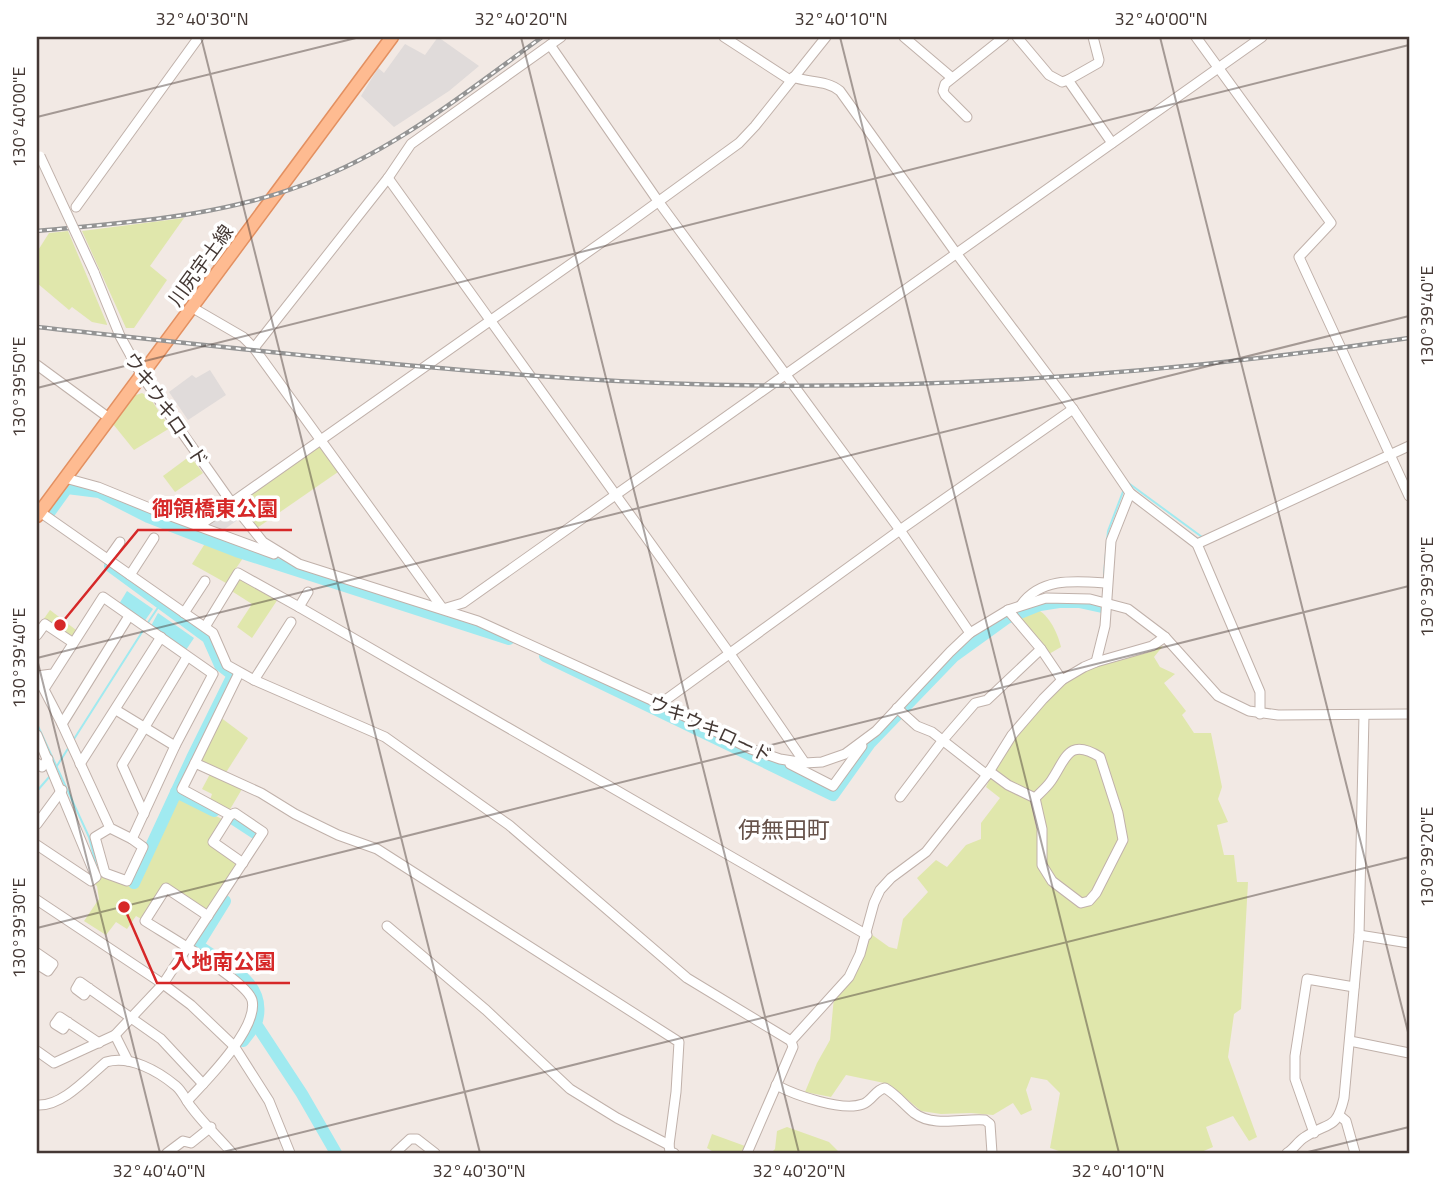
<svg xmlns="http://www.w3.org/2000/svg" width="1446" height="1190" font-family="'Titillium Web','Noto Sans JP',sans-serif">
<rect width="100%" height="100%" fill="#f2e9e4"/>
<g fill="#e0e7ac">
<polygon points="184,218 150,266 167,280 134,328 126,328 82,231"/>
<polygon points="68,231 107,324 107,325 92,322 72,307 69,310 37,283 37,252 49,233"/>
<polygon points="142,393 150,398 170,428 134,450 113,424 133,396"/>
<polygon points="320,446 338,472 257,528 235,502"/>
<polygon points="190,456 203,473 175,492 163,476"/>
<polygon points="206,542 243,558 226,583 192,564"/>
<polygon points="239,576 278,599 252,638 237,627 252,604 230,590"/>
<path d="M1032,607C1048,612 1057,631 1061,647L1049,654L1014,612Z"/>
<polygon points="50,610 76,630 71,639 43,620"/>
<path d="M1163,646L1154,657L1160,667L1175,674L1164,683L1186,711L1182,715L1194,733H1211L1222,787L1218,799L1228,822L1217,825L1224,855H1234L1237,882H1248L1241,1009L1234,1014L1228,1057L1257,1137L1249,1141L1233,1116L1206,1127L1213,1147L1199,1153H1065L1050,1148L1060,1093L1047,1080L1031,1077L1026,1090L1032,1110L1021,1115L1013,1103L993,1115L971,1113L941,1114L921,1111L889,1084L846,1075L831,1097L805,1092L817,1063L830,1040L834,997L857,970L871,934L889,947L897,949L903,919L928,892L917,878L936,860L947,867L966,845L981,839V823L1000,798L986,787C1009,739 1045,688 1095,666C1116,656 1140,651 1163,646Z"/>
<polygon points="220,717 248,738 225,774 198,761"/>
<polygon points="210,774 242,789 229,811 210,800 212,794 202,789"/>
<polygon points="178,797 226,821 213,842 243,863 208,916 166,889 145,921 136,916 127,929 116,922 106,935 84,921 99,899 97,886 91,881 105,873 135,885"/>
<polygon points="787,1127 829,1142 840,1153 771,1153 775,1149 777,1131"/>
<polygon points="712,1134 745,1146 742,1153 712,1153 712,1151 707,1148"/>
</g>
<g fill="#e0dbda">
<polygon points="438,37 479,66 449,91 394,127 361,96 378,68 384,73 405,44 425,55"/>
<polygon points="210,370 226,395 188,420 169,392 192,375 196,378"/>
<polygon points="231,508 239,519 222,531 209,526 208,523"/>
</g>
<g fill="#a0eaf0">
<polygon points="127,591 153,609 144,622 119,604"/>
<polygon points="158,613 194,638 186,650 151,626"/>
</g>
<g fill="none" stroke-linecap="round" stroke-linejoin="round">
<g stroke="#a0eaf0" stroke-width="2">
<polyline points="1127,482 1202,537"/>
<polyline points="1104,574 1108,531 1124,489"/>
<polyline points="147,624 161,603"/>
<polyline points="37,724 89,837 98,872"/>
<polyline points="74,739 144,629"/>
<polyline points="55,769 69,747"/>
<polyline points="37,791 50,776"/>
</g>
<g stroke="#a0eaf0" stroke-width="12">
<polyline points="49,513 67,488 99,492 148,517 236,551 509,639"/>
<polyline points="110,566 208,638 220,665 233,675 192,758 134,883"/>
<polyline points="545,656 833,795 870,743 953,657 1007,618 1040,605 1059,602 1079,602 1102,607"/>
<polyline points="176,792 214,811"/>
<polyline points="232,818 255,833"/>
<path d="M225,901L199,943L200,947C228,967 269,983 256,1024L302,1094L336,1153"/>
<polyline points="243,1041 256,1024"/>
</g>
<g stroke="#c0b1aa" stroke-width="11">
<g id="minor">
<polyline points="724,37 790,80"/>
<polyline points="904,37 951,77"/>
<polyline points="1017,37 1049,75 1062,82 1068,80"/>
<polyline points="1093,37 1099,60 1098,63 1068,80 1112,143"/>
<polyline points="1196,37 1331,223 1299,257 1409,496"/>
<polyline points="550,45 658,201 900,530 970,633"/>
<path d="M793,77C809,83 827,80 840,91L956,253L1073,409L1130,493L1197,544L1260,692V714"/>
<polyline points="967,117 945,95 943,91 945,84 1004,37"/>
<polyline points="388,178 730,654 805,763"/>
<polyline points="76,207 199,37"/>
<polyline points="94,272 120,336 142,376 231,502 263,542 299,564 478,621 660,704 751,749 780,759 805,763 822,762 845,754 876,731 950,652 970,633 1008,610 1046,598 1090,599 1128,609 1165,637 1218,696 1249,711 1278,715 1409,714"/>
<polyline points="193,308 243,337 254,348 443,609 463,603 1262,37"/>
<polyline points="254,348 388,178 411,144 561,37"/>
<polyline points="37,365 109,418"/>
<polyline points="65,478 98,487 152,509 274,554"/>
<polyline points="40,512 213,633 227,665 254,680 385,737 509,825 687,978 791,1041"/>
<polyline points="200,525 622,228 739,143 755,126 826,37"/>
<polyline points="1197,544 1409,446"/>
<polyline points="108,559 120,542"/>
<polyline points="130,575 154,538"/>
<path d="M1021,605C1041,577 1075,581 1107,583"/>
<polyline points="299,607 867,935"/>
<polyline points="1008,610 1041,649 1062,680"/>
<polyline points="184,613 205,581"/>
<polyline points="205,627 238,573 299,607 308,592"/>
<polyline points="37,635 45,624 72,642"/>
<polyline points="1096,662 1105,626 1111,541 1130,493"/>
<polyline points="239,673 195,763 261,793 295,814 338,835 377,849 679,1042 676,1092 669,1145 670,1152 674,1153"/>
<polyline points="254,680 291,622"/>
<polyline points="44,689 103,597 213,674 175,746 132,839 110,828 62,724 37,676 52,674"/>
<polyline points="660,704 900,530 1073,409"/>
<polyline points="897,708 917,726 932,732 987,775"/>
<polyline points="116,710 175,746"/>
<polyline points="62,724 129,616"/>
<polyline points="37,735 96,877 91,881 37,845"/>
<polyline points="37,763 42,767 48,759"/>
<polyline points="195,763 182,789 230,815 213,842 243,863"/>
<polyline points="80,764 161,637"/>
<polyline points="790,764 833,786 862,746"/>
<path d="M989,771L1008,785L1035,798C1040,793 1047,787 1051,781C1066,759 1068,737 1100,757L1118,813L1123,840L1096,893L1089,901L1081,903L1052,881L1042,865V829L1035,798"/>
<polyline points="900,797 943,740 975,703 987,700 1041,649"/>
<polyline points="144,814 122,765 187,657"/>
<polyline points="37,824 62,790"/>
<polyline points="110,828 95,837 105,873 127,881 143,847 132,839"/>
<polyline points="37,900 163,984 191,1005 234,1046 269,1101 290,1153"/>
<polyline points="387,926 486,1010 570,1089 617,1118 669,1145"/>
<polyline points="1359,935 1409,943"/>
<polyline points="37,953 53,964 48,971 40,966 45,959"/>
<polyline points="89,988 84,995 76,989 80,982 161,1039 203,1084"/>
<polyline points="68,1022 63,1029 55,1024 60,1017 99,1043"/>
<polyline points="115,1035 128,1061"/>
<polyline points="1350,1041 1409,1053"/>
<polyline points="37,1051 54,1063 115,1035 163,984 263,832 235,813 230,815"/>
<path d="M776,1085C795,1095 842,1112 863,1104C872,1101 875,1090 885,1088C897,1095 904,1105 914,1113C934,1128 963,1118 985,1120L990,1124L992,1153"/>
<path d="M187,1101C205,1082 259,1028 252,1000C246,980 165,934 145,921L166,888L208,916"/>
<path d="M37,1105C62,1107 88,1077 106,1062C130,1055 158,1071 176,1086C183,1092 186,1101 192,1108C204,1124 219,1138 232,1153"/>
<polyline points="1340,1116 1346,1121 1355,1153"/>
<polyline points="1314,1133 1295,1079 1295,1056 1307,979 1354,987"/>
<polyline points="167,1153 183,1141 191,1143 211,1127"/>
<polyline points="395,1153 410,1139 417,1139 435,1153"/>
<polyline points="747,1153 793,1047 791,1041 849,977 860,954 874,903 880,890 891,878 926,852 987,775 1012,735 1043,699 1062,680 1084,667 1096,662 1152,646 1165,637"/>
<path d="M1287,1153C1294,1149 1298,1141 1305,1137C1328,1121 1336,1132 1344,1098L1359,935L1364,715"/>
</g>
</g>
<g stroke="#e39061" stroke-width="15">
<polyline id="major" points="37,516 392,37"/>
</g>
<use href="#minor" stroke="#fff" stroke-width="9"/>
<use href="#major" stroke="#febb91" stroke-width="12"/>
<g stroke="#949494" stroke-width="4.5">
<g id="rail">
<path d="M37,231C134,222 232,216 323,177C403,144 473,87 542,37"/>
<path d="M37,327C213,346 390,366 567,378C848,397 1131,380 1409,338"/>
</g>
</g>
<use href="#rail" stroke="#fff" stroke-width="2" stroke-dasharray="5" stroke-linecap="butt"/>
<g stroke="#c0b1aa" stroke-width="11" stroke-linecap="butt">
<polyline id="minor-bridge" points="40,156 94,272"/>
</g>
<use href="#minor-bridge" stroke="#fff" stroke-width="9"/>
</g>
<path fill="none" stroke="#443834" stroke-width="2" stroke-opacity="0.45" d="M201,37L480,1153M521,37L799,1153M840,37L1119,1153M1160,37L1409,1036M37,117L360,37M37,388L1409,45M37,658L1409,316M37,659L160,1153M37,928L1409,586M219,1153L1409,857M1304,1153L1409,1127"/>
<g text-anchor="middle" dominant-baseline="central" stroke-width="7" stroke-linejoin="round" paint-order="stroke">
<g font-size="19" fill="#443834" stroke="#fff">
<text transform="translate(200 265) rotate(-54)">川尻宇土線</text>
<text transform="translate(167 409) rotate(56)">ウキウキロード</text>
<text transform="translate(711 728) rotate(25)">ウキウキロード</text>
</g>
<g font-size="23" fill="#67534b" stroke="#fff">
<text x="784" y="829">伊無田町</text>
</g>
</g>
<path fill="none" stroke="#d62828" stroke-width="2.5" d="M60 625L138 530H292M124 907L157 983H290"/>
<g fill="#d62828" stroke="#fff" stroke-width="2.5">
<circle cx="60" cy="625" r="7"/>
<circle cx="124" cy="907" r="7"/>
</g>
<g font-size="21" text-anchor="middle" font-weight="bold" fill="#d62828" stroke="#fff" stroke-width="7" stroke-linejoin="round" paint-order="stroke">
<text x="215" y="516">御領橋東公園</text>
<text x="223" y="969">入地南公園</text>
</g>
<rect width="1446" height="1190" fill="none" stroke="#ffffff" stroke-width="77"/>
<rect x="38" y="38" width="1370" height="1114" fill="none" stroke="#443834" stroke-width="2.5"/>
<g font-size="18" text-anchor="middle" fill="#443834">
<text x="202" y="25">32°40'30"N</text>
<text x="521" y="25">32°40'20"N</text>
<text x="841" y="25">32°40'10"N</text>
<text x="1161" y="25">32°40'00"N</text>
<text transform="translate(19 117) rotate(-90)" y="6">130°40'00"E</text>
<text transform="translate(1427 316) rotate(-90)" y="6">130°39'40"E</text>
<text transform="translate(19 387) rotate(-90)" y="6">130°39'50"E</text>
<text transform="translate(1427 587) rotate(-90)" y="6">130°39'30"E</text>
<text transform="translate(19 658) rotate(-90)" y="6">130°39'40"E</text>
<text transform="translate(1427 857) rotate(-90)" y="6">130°39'20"E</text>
<text transform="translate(19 928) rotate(-90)" y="6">130°39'30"E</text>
<text x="159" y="1177">32°40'40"N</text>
<text x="479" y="1177">32°40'30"N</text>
<text x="799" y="1177">32°40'20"N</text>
<text x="1118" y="1177">32°40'10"N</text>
</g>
</svg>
